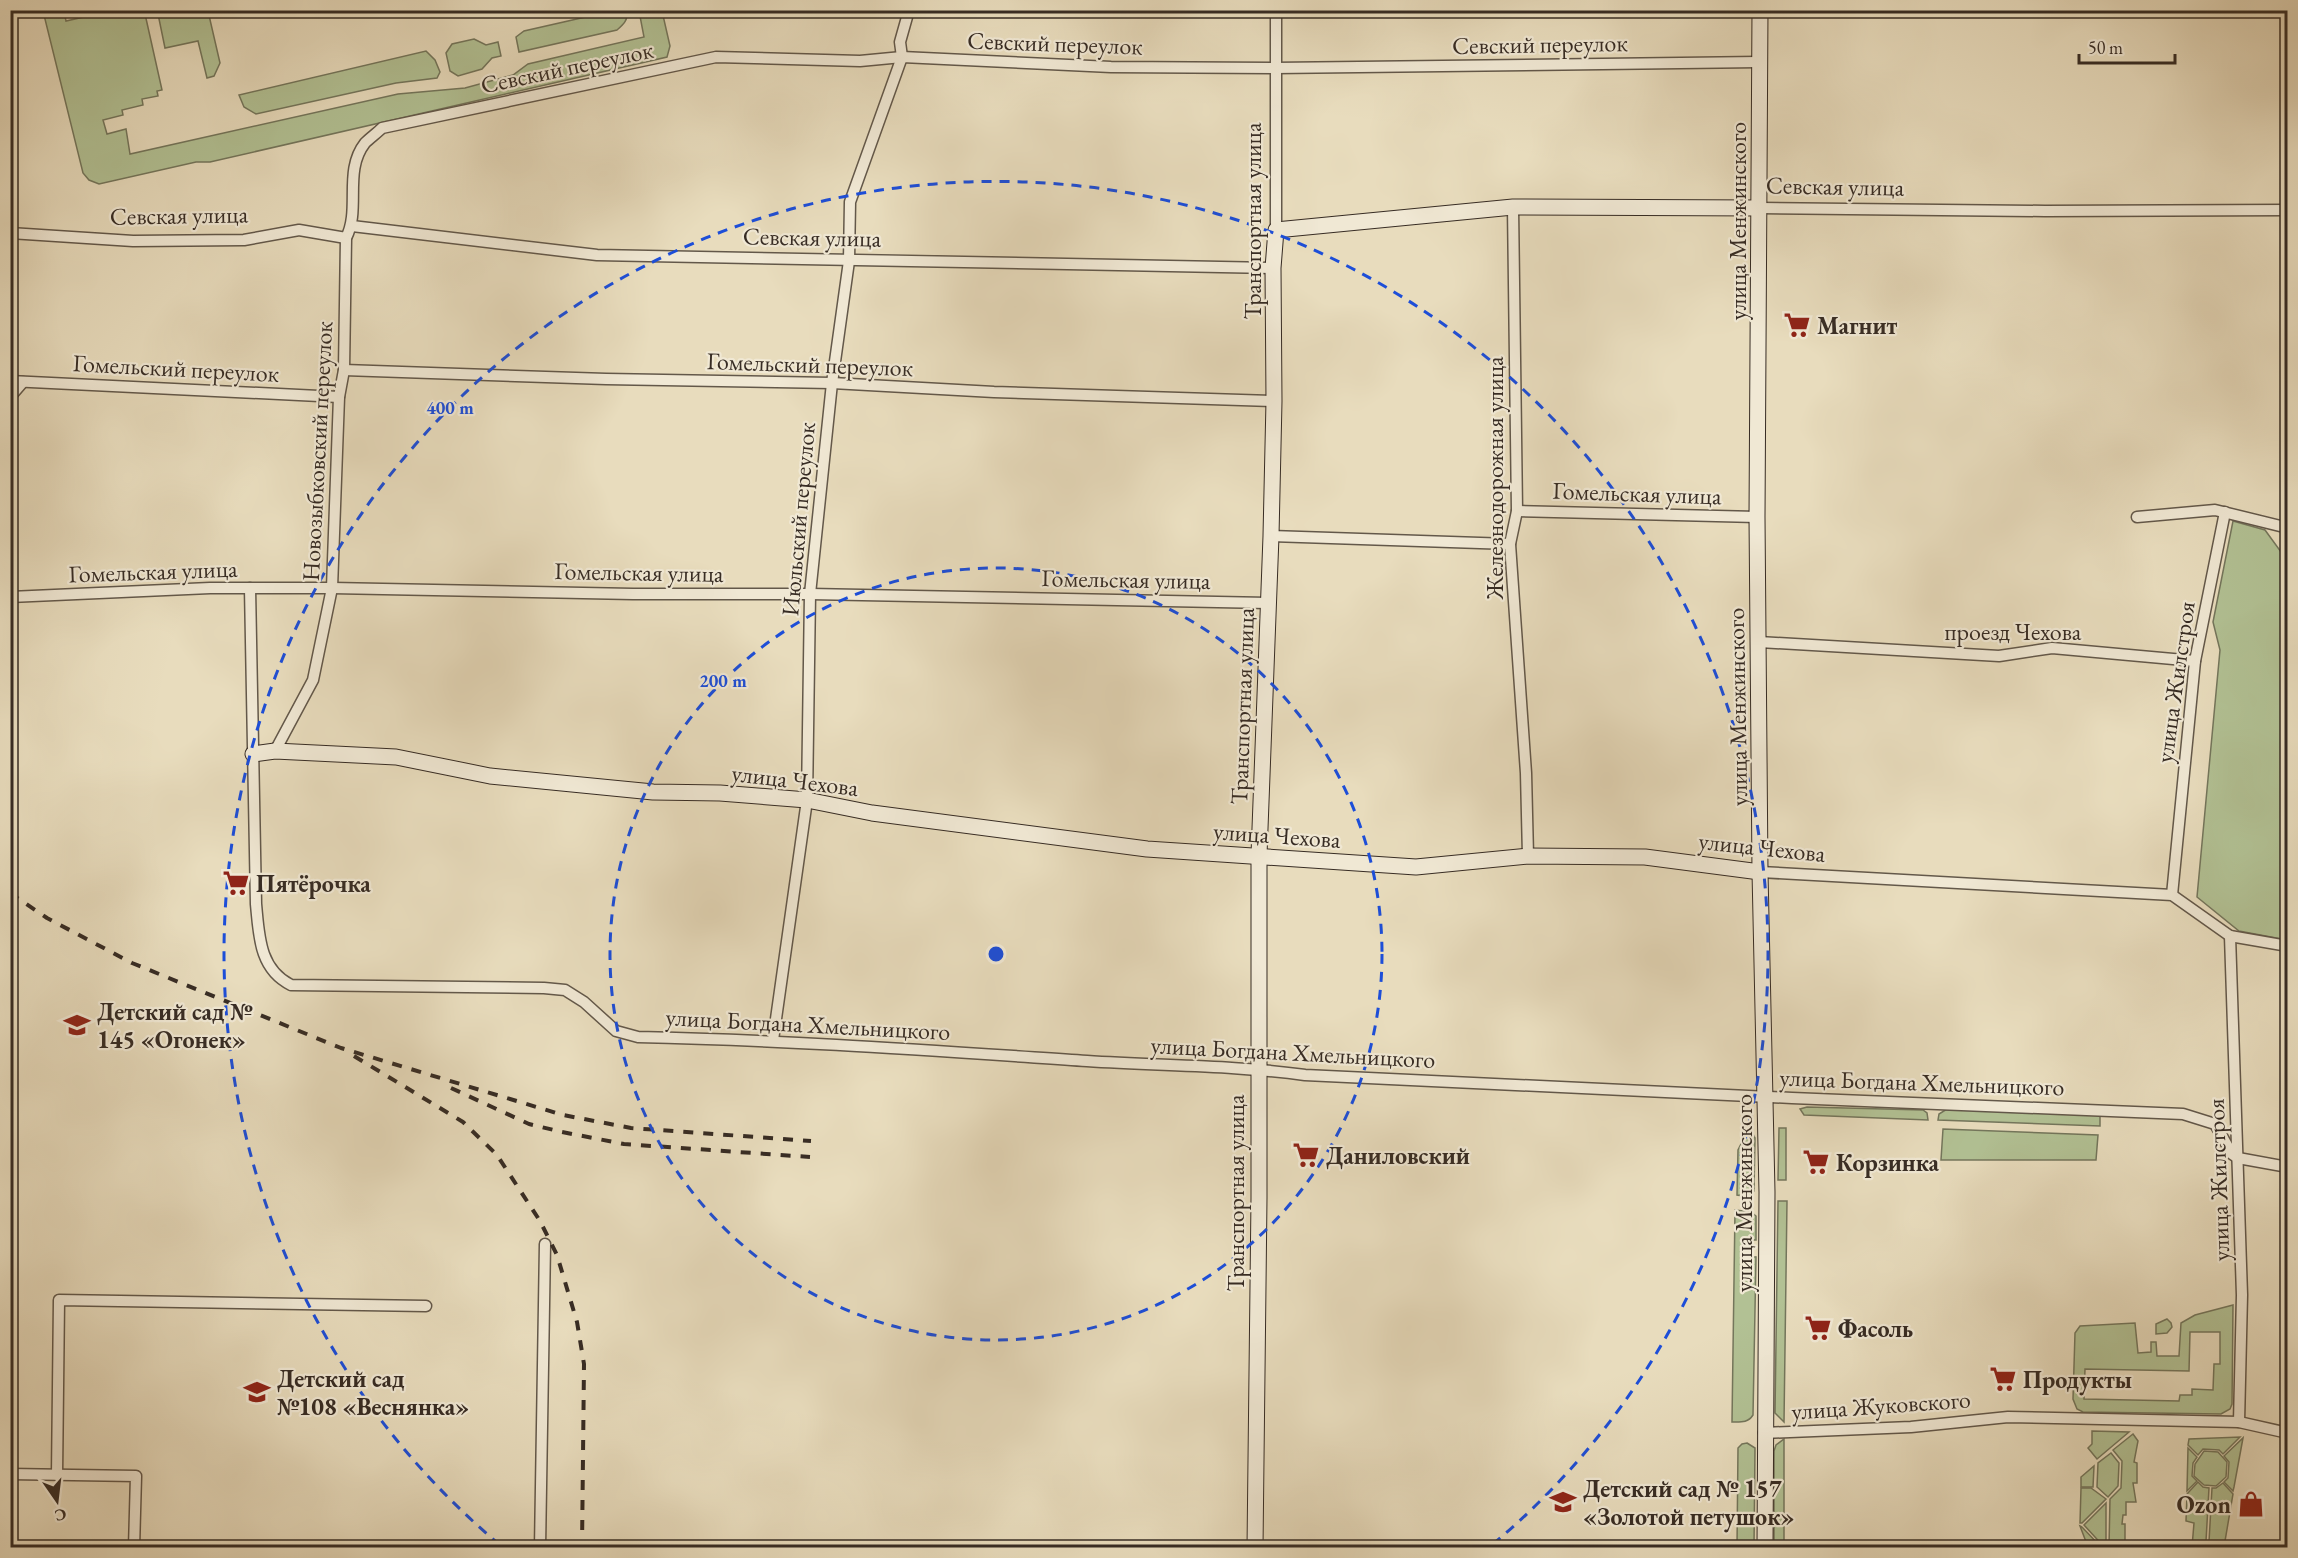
<svg xmlns="http://www.w3.org/2000/svg" width="2298" height="1558" font-family="'EB Garamond',serif">
<rect width="100%" height="100%" fill="#e8dcbd"/>
<filter id="stains"><feTurbulence type="fractalNoise" baseFrequency=".00333" numOctaves="4"/><feColorMatrix values="0 0 0 0 .2 0 0 0 0 .09 0 0 0 0 .02 0 0 0 .5 -.17"/></filter>
<radialGradient id="worn" r=".72"><stop offset=".6" stop-color="#630" stop-opacity="0"/><stop offset="1" stop-color="#630" stop-opacity=".3"/></radialGradient>
<g fill="#b2c194" stroke="#74765c" stroke-width="1.5" fill-rule="evenodd">
<polygon points="159,10 208,11 220,63 214,76 207,78 198,41 165,48 158,14"/>
<polygon points="43,11 64,11 66,21 110,11 142,11 145,14 162,90 157,91 158,96 142,99 143,105 122,110 123,115 103,120 107,134 126,129 130,154 398,94 465,88 513,75 528,64 644,37 639,11 662,11 670,46 667,57 210,162 196,162 99,184 89,180 83,173"/>
<path d="M612,11H627C628,20 624,24 617,30L519,52L516,37L524,31Z"/>
<polygon points="474,39 486,45 498,42 501,56 492,58 482,69 458,76 450,71 446,53 452,44"/>
<polygon points="426,51 435,60 440,72 437,78 396,83 256,114 244,107 239,95"/>
<polygon points="2233,521 2265,530 2281,552 2287,551 2287,940 2239,931 2197,897 2220,650 2213,622"/>
<polygon points="1807,1107 1923,1110 1927,1113 1928,1120 1804,1115 1800,1109"/>
<polygon points="1947,1109 2100,1115 2100,1126 1938,1120 1939,1114"/>
<polygon points="1779,1128 1786,1128 1786,1180 1778,1180"/>
<polygon points="1943,1129 2098,1135 2096,1160 1941,1160"/>
<polygon points="1748,1130 1752,1132 1755,1138 1754,1191 1750,1197 1737,1195 1738,1150"/>
<polygon points="1778,1201 1787,1201 1784,1422 1775,1413"/>
<path d="M1735,1210L1751,1212L1756,1216V1240H1742V1256L1756,1257L1753,1415C1748,1423 1741,1422 1732,1422Z"/>
<path d="M2233,1305L2232,1404L2230,1409L2221,1414L2083,1412L2077,1409L2073,1399L2075,1333L2080,1326L2135,1323L2138,1353L2151,1352V1342H2156L2157,1356H2179L2181,1323L2195,1315ZM2190,1332H2220V1364H2214L2213,1390L2192,1389V1395H2180L2179,1401L2084,1399L2085,1369L2189,1371Z"/>
<polygon points="2167,1319 2171,1323 2172,1327 2167,1333 2156,1334 2156,1324"/>
<polygon points="2092,1431 2129,1432 2097,1459 2088,1448 2092,1444"/>
<polygon points="2133,1434 2138,1441 2134,1462 2137,1463 2137,1483 2133,1483 2136,1502 2126,1502 2126,1515 2123,1515 2122,1524 2125,1524 2125,1545 2109,1547 2110,1499 2121,1488 2122,1461 2113,1450"/>
<polygon points="2240,1437 2223,1454 2219,1450 2203,1449 2198,1455 2188,1445 2189,1439"/>
<polygon points="2243,1438 2234,1487 2233,1491 2224,1482 2228,1478 2229,1462 2224,1456"/>
<polygon points="1784,1439 1784,1547 1774,1547 1774,1451 1776,1445"/>
<polygon points="1747,1443 1755,1448 1754,1547 1737,1547 1738,1448 1742,1444"/>
<polygon points="2188,1448 2197,1457 2193,1463 2192,1476 2197,1481 2187,1491"/>
<polygon points="2204,1451 2218,1452 2227,1462 2226,1477 2216,1486 2204,1485 2194,1476 2195,1464"/>
<polygon points="2111,1453 2119,1463 2118,1486 2108,1497 2097,1487 2098,1463"/>
<polygon points="2094,1466 2093,1487 2081,1487 2081,1477"/>
<polygon points="2198,1482 2203,1487 2209,1488 2206,1541 2199,1547 2192,1547 2194,1523 2186,1521 2187,1494"/>
<polygon points="2223,1483 2233,1494 2224,1547 2203,1547 2209,1542 2212,1488 2216,1488"/>
<polygon points="2081,1488 2091,1488 2106,1499 2082,1523 2080,1523"/>
<polygon points="2106,1503 2106,1547 2105,1548 2084,1525"/>
<polygon points="2080,1526 2082,1527 2101,1547 2088,1547"/>
</g>
<g fill="none" stroke-linecap="round" stroke-linejoin="round">
<g stroke="#63584a" stroke-width="13">
<g id="street">
<polyline points="1276,10 1276,230"/>
<polyline points="1513,207 1517,511 1510,544 1526,773 1528,856"/>
<polyline points="1760,208 2045,211 2288,210"/>
<polyline points="352,226 597,255 1273,268"/>
<polyline points="10,233 133,241 244,240 299,230 346,238"/>
<polyline points="344,370 606,379 832,383 994,392 1274,401"/>
<polyline points="10,381 339,397"/>
<polyline points="10,397 23,382"/>
<polyline points="1517,511 1757,517"/>
<polyline points="2137,517 2215,510 2288,528"/>
<polyline points="1271,536 1510,544"/>
<path d="M250,588L256,904C259,935 259,969 291,985L544,988L565,990L584,1002L616,1031L638,1037C788,1040 937,1051 1087,1061C1160,1066 1233,1065 1305,1075L1792,1098L2183,1114L2215,1124L2232,1154L2238,1158L2288,1167"/>
<polyline points="10,597 210,588 332,588 633,594 810,594 1268,603"/>
<polyline points="1759,642 1999,656 2052,648 2195,661"/>
<path d="M275,751L313,680L332,588L339,397L344,370L346,238C361,209 343,171 365,143C370,138 377,133 382,128L716,57L860,61L902,57L1111,67L1275,68L1759,62"/>
<polyline points="1760,872 2172,895 2230,936 2288,946"/>
<polyline points="2172,895 2195,661 2225,512"/>
<polyline points="2230,936 2242,1295 2239,1422"/>
<polyline points="773,1040 807,800 810,594 832,383 849,261 850,202 902,57 900,42 909,10"/>
<polyline points="1764,1433 1911,1427 2008,1417 2239,1422 2288,1433"/>
<polyline points="10,1474 136,1476 134,1548"/>
<polyline points="57,1475 59,1300 426,1306"/>
<polyline points="540,1548 545,1244"/>
</g>
</g>
<g stroke="#372c24" stroke-width="17">
<g id="secondary">
<polyline points="1760,10 1757,517 1760,872 1767,1192 1765,1548"/>
<polyline points="253,754 275,751 396,757 490,776 653,792 720,793 807,800 872,813 1147,849 1416,867 1528,856 1645,857 1760,872"/>
<polyline points="1255,1548 1259,1198 1259,855 1271,536 1274,401 1273,268 1276,230 1513,207 1760,208"/>
</g>
</g>
<use href="#street" stroke="#f0e8d4" stroke-width="10"/>
<use href="#secondary" stroke="#f0e8d4" stroke-width="15"/>
<g stroke="#372c24" stroke-width="4" stroke-dasharray="10 10" stroke-linecap="butt">
<polyline points="10,893 47,918 132,963 341,1048 384,1061 563,1115 631,1128 811,1141"/>
<polyline points="354,1056 463,1122 497,1155 540,1221 557,1255 577,1322 584,1364 582,1548"/>
<polyline points="451,1088 529,1124 562,1132 624,1144 810,1157"/>
</g>
</g>
<g fill="none" stroke="#1d4ed8" stroke-width="3" stroke-dasharray="10 8">
<circle cx="996" cy="954" r="386"/>
<path d="M500 1545A772 772 0 1 1 1492 1545"/>
</g>
<defs>
<g id="supermarket-bare" transform="scale(2.07)"><path d="M-6-5.5h2.5l.6 2H6L4.5 2H-2.5L-4.4-4H-6ZM-1.5 3.2a1.3 1.3 0 1 0 .1 0ZM3 3.2a1.3 1.3 0 1 0 .1 0Z" fill="#8f2418" stroke="#f0e8d4" stroke-width="2.5" paint-order="stroke"/></g>
<g id="school-bare" transform="scale(2.07)"><path d="M0-5L7-2L0 1L-7-2ZM-4 1L0 2.5L4 1V4Q0 6-4 4Z" fill="#8f2418" stroke="#f0e8d4" stroke-width="2.5" paint-order="stroke"/></g>
<g id="shop-bare" transform="scale(2.07)"><path d="M-5-2.5h2.3a2.7 3.5 0 0 1 5.4 0H5L5.5 6h-11ZM-1.5-2.5h3a1.5 2.3 0 0 0-3 0Z" fill="#8f2418" stroke="#f0e8d4" stroke-width="2.5" paint-order="stroke"/></g>
</defs>
<g fill-rule="evenodd">
<use href="#supermarket-bare" x="1797" y="325"/>
<use href="#supermarket-bare" x="236" y="883"/>
<use href="#school-bare" x="77" y="1025"/>
<use href="#supermarket-bare" x="1306" y="1155"/>
<use href="#supermarket-bare" x="1816" y="1162"/>
<use href="#supermarket-bare" x="1818" y="1328"/>
<use href="#supermarket-bare" x="2003" y="1379"/>
<use href="#school-bare" x="257" y="1392"/>
<use href="#school-bare" x="1563" y="1502"/>
<use href="#shop-bare" x="2251" y="1504"/>
</g>
<g text-anchor="middle" dominant-baseline="central" stroke-width="4.5" stroke-linejoin="round" paint-order="stroke">
<g font-size="24" fill="#372c24" stroke="#f0e8d4">
<text transform="translate(1055 43) rotate(2)">Севский переулок</text>
<text transform="translate(1540 44) rotate(-1)">Севский переулок</text>
<text transform="translate(567 67) rotate(-12)">Севский переулок</text>
<text transform="translate(1835 186) rotate(1)">Севская улица</text>
<text transform="translate(179 215) rotate(-1)">Севская улица</text>
<text transform="translate(1252 221) rotate(-90)">Транспортная улица</text>
<text transform="translate(1737 221) rotate(-90)">улица Менжинского</text>
<text transform="translate(812 237) rotate(1)">Севская улица</text>
<text transform="translate(810 364) rotate(2)">Гомельский переулок</text>
<text transform="translate(176 368) rotate(3)">Гомельский переулок</text>
<text transform="translate(317 451) rotate(-87)">Новозыбковский переулок</text>
<text transform="translate(1494 478) rotate(-90)">Железнодорожная улица</text>
<text transform="translate(1637 493) rotate(2)">Гомельская улица</text>
<text transform="translate(798 519) rotate(-85)">Июльский переулок</text>
<text transform="translate(153 571) rotate(-2)">Гомельская улица</text>
<text transform="translate(639 572) rotate(1)">Гомельская улица</text>
<text transform="translate(1126 579) rotate(1)">Гомельская улица</text>
<text x="2013" y="631">проезд Чехова</text>
<text transform="translate(2175 682) rotate(-82)">улица Жилстроя</text>
<text transform="translate(1242 706) rotate(-88)">Транспортная улица</text>
<text transform="translate(1737 707) rotate(-91)">улица Менжинского</text>
<text transform="translate(795 780) rotate(7)">улица Чехова</text>
<text transform="translate(1277 835) rotate(4)">улица Чехова</text>
<text transform="translate(1762 847) rotate(6)">улица Чехова</text>
<text transform="translate(808 1024) rotate(3)">улица Богдана Хмельницкого</text>
<text transform="translate(1293 1052) rotate(3)">улица Богдана Хмельницкого</text>
<text transform="translate(1922 1082) rotate(2)">улица Богдана Хмельницкого</text>
<text transform="translate(2218 1180) rotate(-92)">улица Жилстроя</text>
<text transform="translate(1235 1193) rotate(-90)">Транспортная улица</text>
<text transform="translate(1743 1193) rotate(-90)">улица Менжинского</text>
<text transform="translate(1881 1405) rotate(-4)">улица Жуковского</text>
</g>
<g font-size="24" font-weight="bold" fill="#372c24" stroke="#f0e8d4" text-anchor="start">
<text x="1817" y="325">Магнит</text>
<text x="256" y="883">Пятёрочка</text>
<text x="97" y="1011">Детский сад №<tspan x="97" dy="28">145 «Огонек»</tspan></text>
<text x="1326" y="1155">Даниловский</text>
<text x="1836" y="1162">Корзинка</text>
<text x="1838" y="1328">Фасоль</text>
<text x="277" y="1378">Детский сад<tspan x="277" dy="28">№108 «Веснянка»</tspan></text>
<text x="2023" y="1379">Продукты</text>
<text x="1583" y="1488">Детский сад № 157<tspan x="1583" dy="28">«Золотой петушок»</tspan></text>
<text x="2231" y="1504" text-anchor="end">Ozon</text>
</g>
</g>
<circle cx="996" cy="954" r="9" fill="#1d4ed8" stroke="#f0e8d4" stroke-width="3"/>
<g font-size="18" text-anchor="middle" font-weight="bold" fill="#1d4ed8" stroke="#f0e8d4" stroke-width="4.5" stroke-linejoin="round" paint-order="stroke">
<text x="450" y="414">400 m</text>
<text x="723" y="687">200 m</text>
</g>
<rect width="2298" height="1558" fill="none" stroke="#e8dcbd" stroke-width="36"/>
<rect x="12" y="12" width="2274" height="1534" fill="none" stroke="#372c24" stroke-width="3"/>
<rect x="18" y="18" width="2262" height="1522" fill="none" stroke="#372c24" stroke-width="1.5"/>
<g transform="translate(57 1501) rotate(166)" stroke="#f0e8d4" stroke-width="4.5" paint-order="stroke">
<path d="M0-4.5L10 22L0 15L-10 22Z" fill="#372c24"/>
<text y="-9" font-size="16" font-weight="bold" text-anchor="middle" fill="#372c24">С</text>
</g>
<path d="M2079 54v9h96v-9" fill="none" stroke="#372c24" stroke-width="3"/>
<text x="2088" y="54" font-size="18" fill="#372c24" stroke="#f0e8d4" stroke-width="4.5" paint-order="stroke">50 m</text>
<rect width="100%" height="100%" filter="url(#stains)"/>
<rect width="100%" height="100%" fill="url(#worn)"/>
</svg>
